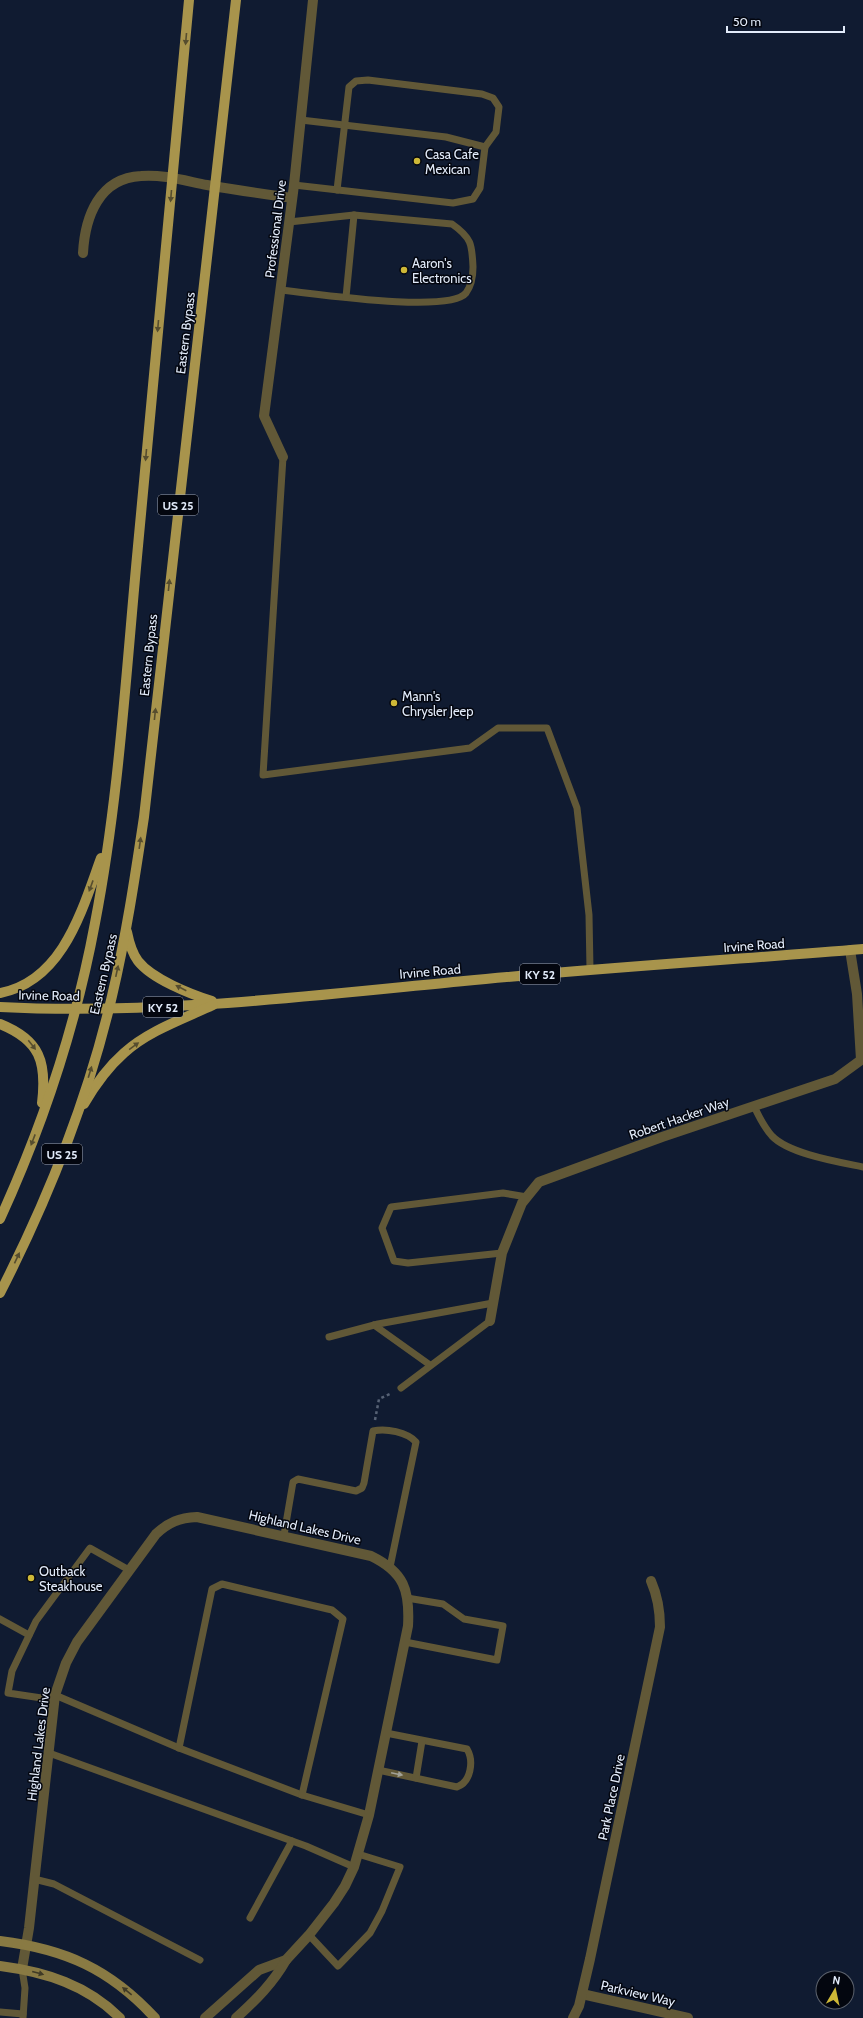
<svg xmlns="http://www.w3.org/2000/svg" width="863" height="2018" font-family="Cabin,sans-serif">
<rect width="100%" height="100%" fill="#101b31"/>
<g fill="none" stroke-linecap="round" stroke-linejoin="round">
<polyline stroke="#576275" stroke-width="2.5" stroke-dasharray="3 3" stroke-linecap="butt" points="375,1420 379,1399 392,1393"/>
<g stroke="#615837" stroke-width="7">
<polyline points="294,185 453,203 473,199 480,188 485,147 446,137 301,120"/>
<polyline points="337,190 349,87 356,81 368,80 482,94 493,98 499,107 496,132 485,147"/>
<path d="M280,290C311,293 449,314 466,293C472,285 473,277 473,267C472,245 472,238 452,224L354,215L289,222"/>
<polyline points="346,297 354,215"/>
<polyline points="283,457 263,775 470,748 498,728 547,728 577,808 589,915 590,969"/>
<path d="M754,1106C759,1117 764,1127 772,1136C789,1154 839,1162 863,1167"/>
<polyline points="502,1253 408,1263 394,1261 382,1228 391,1207 503,1193 527,1197"/>
<polyline points="374,1325 430,1365"/>
<polyline points="329,1337 378,1324 493,1303"/>
<polyline points="401,1388 490,1321"/>
<path d="M284,1535L293,1482L298,1479L356,1491L362,1488L364,1483L373,1431C386,1428 407,1432 416,1442L390,1567"/>
<polyline points="0,1619 29,1635"/>
<polyline points="405,1642 497,1660 503,1626 464,1619 443,1604 407,1598"/>
<polyline points="55,1695 179,1748 302,1795 369,1815"/>
<polyline points="55,1700 8,1693 12,1671 36,1621 90,1548 129,1570"/>
<polyline points="179,1748 212,1589 222,1584 332,1610 343,1619 302,1795"/>
<polyline points="49,1753 306,1846 354,1867"/>
<path d="M378,1770L457,1787C471,1782 474,1761 467,1749L386,1733"/>
<polyline points="416,1778 422,1741"/>
<polyline points="34,1879 54,1884 200,1960"/>
<polyline points="250,1918 292,1841"/>
<polyline points="309,1935 338,1966 370,1933 382,1911 400,1867 358,1854"/>
<polyline points="22,1969 25,1988 23,2018"/>
<polyline points="0,2012 23,2014"/>
</g>
<g stroke="#615837" stroke-width="10">
<path d="M83,253C85,217 99,178 141,176C162,174 186,181 207,185C235,190 264,194 292,198"/>
<polyline points="283,457 264,416 294,185 313,0"/>
<polyline points="490,1321 502,1253 522,1203 539,1182 662,1137 835,1079 861,1060 857,994 850,950"/>
<path d="M22,1969L29,1928L55,1695L66,1663L77,1642L156,1534C169,1522 179,1518 197,1517L371,1556C404,1572 410,1590 408,1626L369,1815L354,1867L345,1886L334,1903L309,1935L286,1960L259,1970L205,2018"/>
<polyline points="582,1994 688,2018"/>
<path d="M236,2018C256,2000 273,1983 286,1960"/>
<path d="M573,2018L579,2006L590,1959L660,1627C660,1610 658,1597 651,1581"/>
</g>
<g stroke="#897a43" stroke-width="10">
<path d="M0,1941C65,1949 110,1969 155,2018"/>
<path d="M0,1966C46,1972 87,1985 120,2018"/>
</g>
<g stroke="#a8944c" stroke-width="10">
<path d="M127,932C129,942 132,953 138,961C152,979 190,994 212,1001"/>
<path d="M0,993C63,981 82,910 101,858"/>
<path d="M0,1007C155,1015 310,996 464,981C597,968 730,960 863,949"/>
<path d="M0,1024C40,1040 47,1062 42,1103"/>
<path d="M84,1104C95,1085 107,1068 124,1053C148,1031 183,1019 213,1005"/>
<path d="M0,1219C43,1125 76,1025 95,923C119,799 126,672 138,546C155,364 172,182 189,0"/>
<path d="M0,1293C48,1199 88,1099 112,996C126,937 135,877 144,817L236,0"/>
</g>
</g>
<defs><path id="oneway-solid" d="M-6-.8H1V-3.2L6.5 0L1 3.2V.8H-6Z"/></defs>
<g fill="#564d2e">
<use href="#oneway-solid" transform="translate(186 39) rotate(95)"/>
<use href="#oneway-solid" transform="translate(171 196) rotate(95)"/>
<use href="#oneway-solid" transform="translate(158 326) rotate(95)"/>
<use href="#oneway-solid" transform="translate(146 455) rotate(95)"/>
<use href="#oneway-solid" transform="translate(169 585) rotate(-84)"/>
<use href="#oneway-solid" transform="translate(155 714) rotate(-84)"/>
<use href="#oneway-solid" transform="translate(140 843) rotate(-82)"/>
<use href="#oneway-solid" transform="translate(91 886) rotate(110)"/>
<use href="#oneway-solid" transform="translate(117 971) rotate(-78)"/>
<use href="#oneway-solid" transform="translate(181 988) rotate(-153)"/>
<use href="#oneway-solid" transform="translate(32 1045) rotate(52)"/>
<use href="#oneway-solid" transform="translate(134 1046) rotate(-36)"/>
<use href="#oneway-solid" transform="translate(90 1072) rotate(-73)"/>
<use href="#oneway-solid" transform="translate(33 1140) rotate(111)"/>
<use href="#oneway-solid" transform="translate(17 1258) rotate(-65)"/>
</g>
<use fill="#a2a298" href="#oneway-solid" transform="translate(397 1774) rotate(12)"/>
<g fill="#3f3a26">
<use href="#oneway-solid" transform="translate(38 1973) rotate(15)"/>
<use href="#oneway-solid" transform="translate(127 1991) rotate(-141)"/>
</g>
<g fill="#ceb837" stroke="#03060f" stroke-width="1.5">
<circle cx="417" cy="161" r="4"/>
<circle cx="404" cy="270" r="4"/>
<circle cx="394" cy="703" r="4"/>
<circle cx="31" cy="1578" r="4"/>
</g>
<g text-anchor="middle" dominant-baseline="central" stroke-width="3" stroke-linejoin="round" paint-order="stroke">
<g fill="#03060f" stroke="#9fa6b4" stroke-width="1">
<rect x="158" y="495" width="40" height="20" rx="3"/>
<rect x="520" y="964" width="40" height="20" rx="3"/>
<rect x="143" y="997" width="40" height="20" rx="3"/>
<rect x="42" y="1144" width="40" height="20" rx="3"/>
</g>
<g font-size="12" font-weight="bold" fill="#e2ebfa">
<text x="178" y="505">US 25</text>
<text x="540" y="974">KY 52</text>
<text x="163" y="1007">KY 52</text>
<text x="62" y="1154">US 25</text>
</g>
<g font-size="13" fill="#e2ebfa" stroke="#03060f" text-anchor="start">
<text x="425" y="154">Casa Cafe<tspan x="425" dy="15">Mexican</tspan></text>
<text x="412" y="263">Aaron's<tspan x="412" dy="15">Electronics</tspan></text>
<text x="402" y="696">Mann's<tspan x="402" dy="15">Chrysler Jeep</tspan></text>
<text x="39" y="1571">Outback<tspan x="39" dy="15">Steakhouse</tspan></text>
</g>
<g font-size="13" fill="#e2ebfa" stroke="#03060f">
<text transform="translate(275 229) rotate(-83)">Professional Drive</text>
<text transform="translate(185 333) rotate(-83)">Eastern Bypass</text>
<text transform="translate(148 655) rotate(-84)">Eastern Bypass</text>
<text transform="translate(754 945) rotate(-4)">Irvine Road</text>
<text transform="translate(430 971) rotate(-5)">Irvine Road</text>
<text transform="translate(103 974) rotate(-77)">Eastern Bypass</text>
<text transform="translate(49 995) rotate(1)">Irvine Road</text>
<text transform="translate(679 1118) rotate(-19)">Robert Hacker Way</text>
<text transform="translate(305 1527) rotate(13)">Highland Lakes Drive</text>
<text transform="translate(38 1744) rotate(-83)">Highland Lakes Drive</text>
<text transform="translate(611 1797) rotate(-78)">Park Place Drive</text>
<text transform="translate(638 1993) rotate(13)">Parkview Way</text>
</g>
</g>
<g transform="translate(835 1990) rotate(9)"><circle r="19" fill="#03060f" stroke="#5c626d"/>
<path d="M0-3L7 15L0 10L-7 15Z" fill="#ceb837"/>
<text y="-6" font-size="11" font-weight="bold" text-anchor="middle" fill="#e2ebfa">N</text>
</g>
<path d="M727 26v6h117v-6" fill="none" stroke="#e2ebfa" stroke-width="2"/>
<text x="733" y="26" font-size="12" fill="#e2ebfa" stroke="#03060f" stroke-width="3" paint-order="stroke">50 m</text>
</svg>
